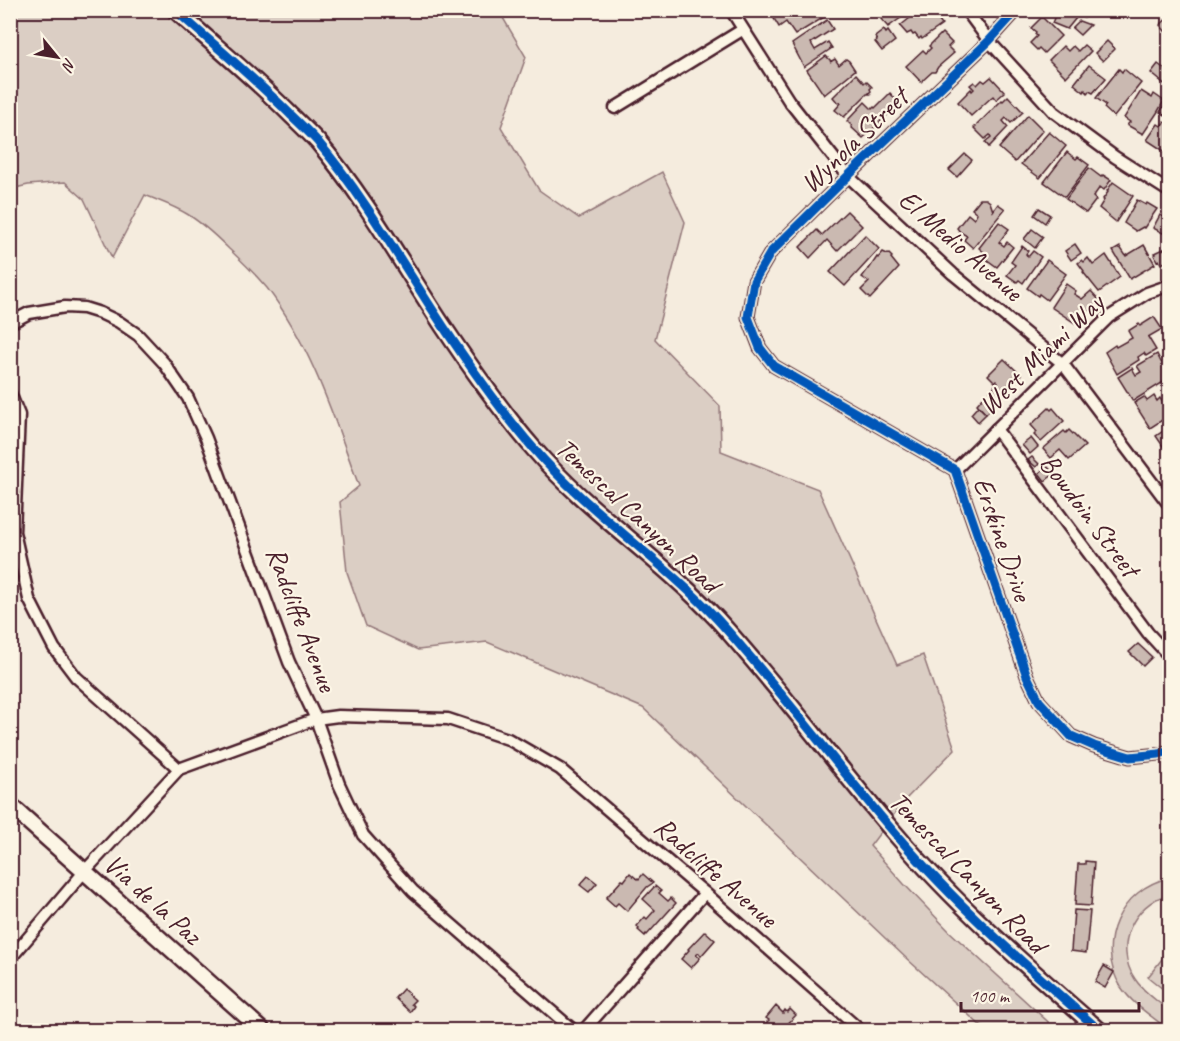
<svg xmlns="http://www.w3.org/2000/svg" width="1180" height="1041" font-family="Caveat,sans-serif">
<rect width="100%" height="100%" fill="#f5ecde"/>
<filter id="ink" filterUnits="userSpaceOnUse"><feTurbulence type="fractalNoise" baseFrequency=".0167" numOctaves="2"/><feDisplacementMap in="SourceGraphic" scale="12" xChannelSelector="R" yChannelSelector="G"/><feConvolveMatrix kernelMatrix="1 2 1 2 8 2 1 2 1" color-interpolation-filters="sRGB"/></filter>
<g filter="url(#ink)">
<g fill="#dbcec4" stroke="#927678" stroke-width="1.5">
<path d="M10,11H499L526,57L501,127L539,190L579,218L662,172L685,222L655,339L720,406L721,451L818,489L897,665L923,655L955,749L904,801L870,846L904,884L950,932L1057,1030H995L982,1027L906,958L643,708L487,642L418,650L366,626L347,572L340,502L359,486C334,418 312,347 267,288C255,274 242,261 229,249C216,236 202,223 187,214C174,206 159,201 145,195L112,258L84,199L65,182L28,185L11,189Z"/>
<path d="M1169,878V894C1133,904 1113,946 1135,979C1143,992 1158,1001 1169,1011V1030C1153,1017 1133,1005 1121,987C1094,944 1121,888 1169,878Z"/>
<polygon points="1169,950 1169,994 1148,977"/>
</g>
<g fill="#cab9b1" stroke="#4a1f2b" stroke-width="1.5">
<polygon points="784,10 822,10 826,16 795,35 786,22 779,27 773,17"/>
<polygon points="878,10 912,10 888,27 881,19 886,15 883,12 880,12"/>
<polygon points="920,10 933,10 929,13 933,18 936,17 942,25 922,39 921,37 919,39 915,34 913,35 911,32 907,34 900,26"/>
<polygon points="1063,10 1087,10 1084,18"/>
<polygon points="1056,13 1064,16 1065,14 1076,18 1067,29 1052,23"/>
<polygon points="1170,16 1170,37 1160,25"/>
<polygon points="1042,17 1061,36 1044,53 1039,48 1037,50 1030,43 1037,36 1035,34 1036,32 1031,28"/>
<polygon points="827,20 833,29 811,43 815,50 828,42 832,48 804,67 792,44"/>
<polygon points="1079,21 1090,25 1080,35 1072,28"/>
<polygon points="884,30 886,33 888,31 895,41 882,51 875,42 877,41 875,37"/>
<polygon points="942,33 952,43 948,47 954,53 938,67 935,72 932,72 921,82 906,66 923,50 926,53 931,48 929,46"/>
<polygon points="1107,41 1115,49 1103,61 1095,53"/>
<polygon points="1084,45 1091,51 1066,77 1049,60 1063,46 1068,51 1073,46 1078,51"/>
<polygon points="826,56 831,61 830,62 835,59 839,65 846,59 849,61 855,70 824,95 807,70"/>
<polygon points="1158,64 1170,73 1168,87 1151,73"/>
<polygon points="1089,65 1106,78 1093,93 1089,91 1088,93 1085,90 1084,92 1074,84"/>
<polygon points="1119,69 1122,72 1124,69 1141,83 1114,117 1104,108 1106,105 1096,98"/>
<polygon points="856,74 864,83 866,81 872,87 870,89 871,91 869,93 870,94 867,94 844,117 835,110 841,103 839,102 838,103 833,97"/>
<polygon points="991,77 1005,92 996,100 993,96 971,116 958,102 971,89 972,91 974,89 970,85 974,82 977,85 982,80 985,82"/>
<polygon points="1141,91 1152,98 1154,94 1164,101 1157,113 1143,134 1127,125 1130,122 1124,118"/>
<polygon points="890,93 899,103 880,122 880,124 876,128 874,128 863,138 851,127 852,126 847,121 865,102 872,109 874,107 875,108"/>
<polygon points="1008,96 1023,112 1011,123 1006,118 1003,121 1008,127 989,147 985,142 991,137 990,135 985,139 974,128 1002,100 1003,101"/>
<polygon points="1168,100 1170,101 1170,118 1160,112"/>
<polygon points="1028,115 1043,130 1015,162 999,148"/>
<polygon points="1164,122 1170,126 1170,149 1167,153 1147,140 1158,124 1161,126"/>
<polygon points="1049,132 1066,146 1040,178 1021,164"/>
<polygon points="1067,152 1076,159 1078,157 1089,165 1065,197 1044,182"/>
<polygon points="965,154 972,160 957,177 949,170"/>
<polygon points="1089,168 1101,177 1103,175 1111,180 1104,190 1100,187 1093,197 1096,200 1086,213 1066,199"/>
<polygon points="1113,182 1133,196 1116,222 1099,208 1104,200 1103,199 1108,192 1107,191"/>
<polygon points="980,199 986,199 990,202 993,211 998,204 1005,209 973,248 964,240 967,236 960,232 957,228 968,214 974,219 977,213 972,209"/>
<polygon points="1137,200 1146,205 1147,203 1157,209 1144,228 1143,227 1136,231 1124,223"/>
<polygon points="1039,208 1050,215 1045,223 1034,215"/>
<polygon points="847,211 862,226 837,251 827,240 810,258 800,247 817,230 822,235"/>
<polygon points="1160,215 1166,218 1168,215 1170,216 1170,232 1167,235 1153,228"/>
<polygon points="999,222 1009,229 999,242 1004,246 1007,242 1013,247 997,267 986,259 988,256 979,248"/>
<polygon points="1032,229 1043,237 1035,248 1024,239"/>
<polygon points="865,235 879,249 845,286 830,272"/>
<polygon points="1075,244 1081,253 1071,260 1065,251"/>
<polygon points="1144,245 1155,264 1130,279 1113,251 1120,247 1126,256"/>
<polygon points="1022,246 1028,251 1026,254 1028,257 1033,251 1041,257 1023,283 1019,280 1017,282 1007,275 1015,265 1011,262"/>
<polygon points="1166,248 1170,255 1170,260 1161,264 1159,260 1157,261 1154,255 1156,254 1155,253"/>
<polygon points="883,252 887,254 888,253 892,257 891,258 899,268 870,299 861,290 869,282 862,277 868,269 869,269 877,257 878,258"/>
<polygon points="1106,255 1120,277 1099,292 1083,272 1084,271 1078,263 1082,260 1084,262 1088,258 1093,265"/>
<polygon points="1047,260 1066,274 1047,300 1039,294 1038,296 1027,288"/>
<polygon points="1066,284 1076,291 1074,294 1082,299 1091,291 1100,301 1075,323 1051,307"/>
<polygon points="1154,317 1162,329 1148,337 1156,350 1146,356 1144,353 1138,357 1139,360 1117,374 1105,352 1115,345 1116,347 1132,338 1128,331 1139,324 1140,326"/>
<polygon points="1157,354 1161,362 1165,365 1165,369 1170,378 1133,401 1118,377 1132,368 1136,375 1141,372 1137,366"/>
<polygon points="1004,359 1021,375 1012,383 1014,385 999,400 990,391 998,382 996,380 995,382 988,375"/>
<polygon points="984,396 994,406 986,414 977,404"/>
<polygon points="1154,396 1157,401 1160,398 1170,415 1150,428 1134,403 1144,397 1147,401"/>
<polygon points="978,406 986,414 978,422 971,414"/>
<polygon points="1049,408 1051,410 1053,408 1064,421 1041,442 1034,435 1037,432 1031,425"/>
<polygon points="1170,424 1170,451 1167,452 1156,436 1169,427 1167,426"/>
<polygon points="1069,430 1085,446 1069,460 1060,450 1051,458 1043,449 1064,431 1066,433"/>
<polygon points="1031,438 1038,447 1030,454 1022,445"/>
<polygon points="1032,457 1039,464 1036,467 1028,460"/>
<polygon points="1046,465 1054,474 1045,481 1039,473 1046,467 1045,466"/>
<polygon points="1138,644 1152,657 1143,666 1129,652"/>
<polygon points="1085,861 1094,862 1091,906 1075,905 1078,864 1085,864"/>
<polygon points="630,873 637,879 638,878 639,879 643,874 653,883 647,887 627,911 618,903 615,906 606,898 622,880 624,881"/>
<polygon points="588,876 597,883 589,892 580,885"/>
<polygon points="655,886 661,891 659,893 668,901 671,898 676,903 647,935 646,934 645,936 638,930 639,929 637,926 645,917 647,919 655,910 643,899"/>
<polygon points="1074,910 1090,911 1086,953 1071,951"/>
<polygon points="705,931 715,940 701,956 699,953 696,955 700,958 691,968 681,959 689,950 688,949"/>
<polygon points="1104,966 1114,972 1105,988 1095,982"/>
<polygon points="403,989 415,1000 411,1004 414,1006 410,1012 395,998"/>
<polygon points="776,1006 783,1013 785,1010 787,1012 790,1009 796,1015 782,1030 780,1029 774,1030 766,1023 769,1020 766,1018"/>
</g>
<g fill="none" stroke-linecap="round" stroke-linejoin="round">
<g stroke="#4a1f2b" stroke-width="15">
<g id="street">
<polyline points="731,10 789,101 848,176 953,274 1063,364 1170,506"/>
<polyline points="966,10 989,41 1054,112 1115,157 1170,192"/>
<polyline points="1017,10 989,41 848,176 771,252 754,281 748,317 760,348 774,366 955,470 1027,676 1039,701 1071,736 1094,746 1130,757 1159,754 1170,751"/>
<polyline points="615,108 742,30"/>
<polyline points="10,323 29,313 65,307 84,308 100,313 119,322 138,335 164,363 188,398 206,438 289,662 316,719 339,784 363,835 413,891 573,1030"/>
<polyline points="10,393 19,415 14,532 29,599 54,648 76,677 179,769"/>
<polyline points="996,429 1148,633 1170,657"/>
<polyline points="955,470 1109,317 1147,293 1170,285"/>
<polyline points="10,959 84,872 179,769 316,719 338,716 448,719 508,739 560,769 705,893 860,1030"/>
<polyline points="584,1030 705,893"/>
</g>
</g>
<g stroke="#4a1f2b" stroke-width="20">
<g id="secondary">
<path d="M175,10C213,44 253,77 289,113C298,122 309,132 318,142C366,199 402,264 443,326C471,368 501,411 534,449C588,512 660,558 717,619C781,689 837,767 899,838C960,909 1030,969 1099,1030"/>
<polyline points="10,805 262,1030"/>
</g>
</g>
<use href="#street" stroke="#fcf5e5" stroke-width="10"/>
<use href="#secondary" stroke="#fcf5e5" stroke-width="15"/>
<g stroke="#fcf5e5" stroke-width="13">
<g id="cycleway">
<path d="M175,10C213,44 253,77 289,113C298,122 309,132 318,142C366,199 402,264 443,326C471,368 501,411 534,449C588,512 660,558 717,619C781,689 837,767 899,838C960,909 1030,969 1099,1030"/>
<polyline points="1017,10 989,41 848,176 771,252 754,281 748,317 760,348 774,366 955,470 1027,676 1039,701 1071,736 1094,746 1130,757 1159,754 1170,751"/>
</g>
</g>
<use href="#cycleway" stroke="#0057b8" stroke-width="9"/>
</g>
</g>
<g text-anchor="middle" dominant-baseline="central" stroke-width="4.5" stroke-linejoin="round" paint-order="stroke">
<g font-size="28" fill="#4a1f2b" stroke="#fcf5e5">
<text transform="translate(854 140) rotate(-44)">Wynola Street</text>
<text transform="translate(961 245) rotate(41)">El Medio Avenue</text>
<text transform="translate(1041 354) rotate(-44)">West Miami Way</text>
<text transform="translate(638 515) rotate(43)">Temescal Canyon Road</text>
<text transform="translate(1090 515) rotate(53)">Bowdoin Street</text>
<text transform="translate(1003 539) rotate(71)">Erskine Drive</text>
<text transform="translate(302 619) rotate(69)">Radcliffe Avenue</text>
<text transform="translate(716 872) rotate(41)">Radcliffe Avenue</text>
<text transform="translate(968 872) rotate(46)">Temescal Canyon Road</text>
<text transform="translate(153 899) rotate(42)">Via de la Paz</text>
</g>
</g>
<rect width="1180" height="1041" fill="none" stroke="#fcf5e5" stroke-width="36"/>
<rect x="18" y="18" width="1144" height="1005" fill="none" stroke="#4a1f2b" stroke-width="2" filter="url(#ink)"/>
<g transform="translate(57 57) rotate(120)" stroke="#fcf5e5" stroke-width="4.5" paint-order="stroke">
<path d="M0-4.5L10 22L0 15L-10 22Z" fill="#4a1f2b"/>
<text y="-9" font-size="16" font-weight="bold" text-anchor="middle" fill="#4a1f2b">N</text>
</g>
<path d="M961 1002v9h178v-9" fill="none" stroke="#4a1f2b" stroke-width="3"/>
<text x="970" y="1002" font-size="18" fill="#4a1f2b" stroke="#fcf5e5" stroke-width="4.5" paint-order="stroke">100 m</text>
</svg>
